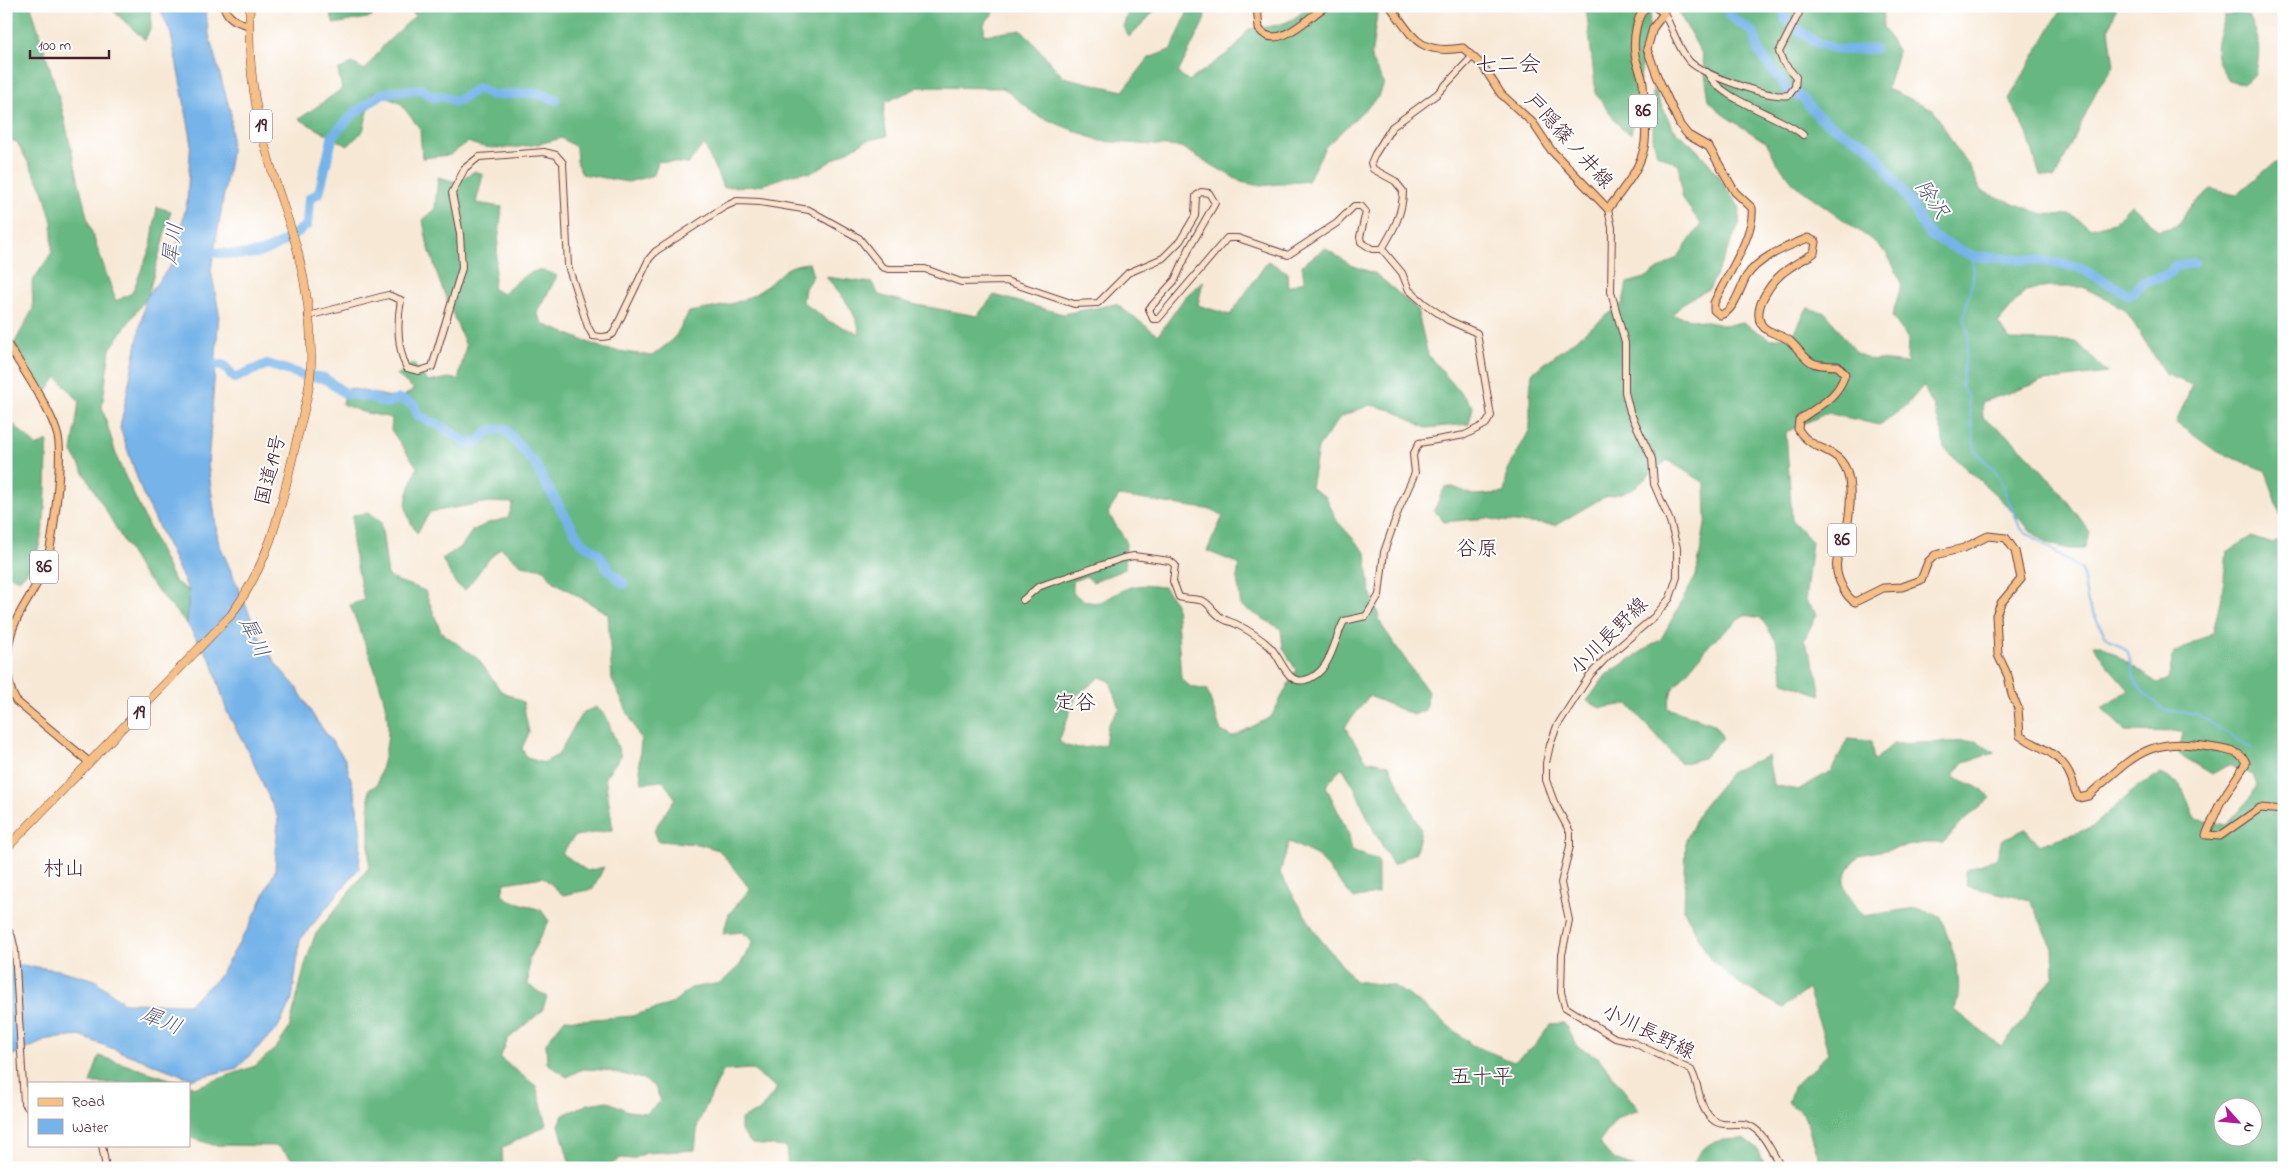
<svg xmlns="http://www.w3.org/2000/svg" width="2290" height="1174" font-family="'Indie Flower','Klee One',sans-serif">
<rect width="100%" height="100%" fill="#fff"/>
<filter id="ink" filterUnits="userSpaceOnUse"><feTurbulence type="fractalNoise" baseFrequency=".02" numOctaves="2"/><feDisplacementMap in="SourceGraphic" scale="10" xChannelSelector="R" yChannelSelector="G"/><feConvolveMatrix kernelMatrix="1 2 1 2 8 2 1 2 1" color-interpolation-filters="sRGB"/></filter>
<filter id="wash" filterUnits="userSpaceOnUse"><feTurbulence type="fractalNoise" baseFrequency=".0096" numOctaves="4" result="noise"/><feDisplacementMap in="SourceGraphic" scale="20" xChannelSelector="R" yChannelSelector="G"/><feGaussianBlur stdDeviation="1.12" result="paint"/><feColorMatrix in="noise" values="0 0 0 0 0 0 0 0 0 0 0 0 0 0 0 0 0 1.4 0 .05"/><feComposite in="paint" operator="in"/></filter>
<g filter="url(#wash)">
<rect width="100%" height="100%" fill="#f7e8d5"/>
<g fill="#66b782" stroke="#586b56" fill-rule="evenodd">
<polygon points="6,6 31,6 60,101 88,221 116,301 132,293 151,246 157,207 171,211 148,295 110,349 102,407 118,461 174,581 189,591 187,624 142,573 72,452 79,401 57,377 45,393 14,344 33,309 32,282 52,252 52,222 43,190 17,142 6,139"/>
<polygon points="108,6 150,6 151,26 145,40"/>
<polygon points="328,6 374,6 372,17 334,24"/>
<path d="M409,6H999L984,24V35L1022,30L1063,77L1123,91L1149,58L1172,49L1190,6H1206L1204,21L1178,73L1189,81L1235,48L1249,29C1273,26 1292,26 1307,6H1378L1371,59L1384,83L1379,96L1325,147L1308,181L1260,186L1241,182L1181,147L1100,141L1038,116L1003,88L919,87L886,102L883,114L887,136L865,141L811,173C793,170 781,180 764,184C752,188 736,186 723,187L704,144L688,164L658,161L654,175L628,182L582,174L577,162L576,147L561,138C535,146 493,154 468,142L450,155L422,158L420,129L400,103L373,92L363,131L348,146L299,119L342,89L338,70L352,63L365,70L384,45L415,16Z"/>
<polygon points="1131,6 1160,6 1129,37 1123,26"/>
<polygon points="1586,6 1652,6 1631,134 1622,129 1596,94"/>
<path d="M1675,6H1883V27L1898,52L1887,89L1933,109L1958,152L1969,165L1981,191L2043,214L2071,215L2091,228L2114,222L2132,204L2158,231L2176,226L2191,206L2211,189L2236,195L2273,164L2284,160V526L2266,471L2216,451L2176,423L2192,385L2165,374L2125,309L2083,287H2049L2025,291L1998,323L2010,340L2077,342L2107,373L2044,381L1982,402L1983,418C2024,442 2062,494 2090,532L2084,549H2067L2047,543L2033,533L1995,494L1954,458L1944,448L1942,432L1933,405L1923,386L1905,407L1879,425L1827,413L1786,432L1792,520L1812,542L1805,601L1817,614L1804,640L1816,669L1821,695L1784,682L1776,641L1761,618L1744,615L1711,643L1672,690L1667,708L1714,724L1723,738L1703,758L1681,764L1628,704L1600,708L1587,701L1606,675L1661,639L1696,576L1706,519L1705,483L1667,460L1632,490L1602,498L1556,525L1501,521L1487,518L1444,522L1434,510L1445,487H1453L1473,495L1504,493L1508,470L1530,429V393L1532,373L1623,303L1627,283L1645,278L1678,257L1701,224L1682,198L1679,165L1657,154L1653,138V88L1673,129L1692,145L1709,163L1740,208L1739,225L1710,288L1685,302L1672,315L1723,325L1744,323L1770,339L1793,336L1807,308L1826,313L1855,352L1869,359L1907,363L1908,339L1892,316L1902,283L1887,254L1876,243L1795,185L1776,161L1767,143L1722,114L1709,100L1702,54Z"/>
<polygon points="2063,6 2117,6 2109,29 2114,66 2097,90 2055,178 2040,176 2027,133 2009,99"/>
<path d="M2238,13L2249,16C2260,37 2261,52 2255,75L2244,83L2229,81C2210,52 2215,46 2225,16Z"/>
<path d="M475,171L483,175L476,203L502,207L493,289L503,294C521,279 533,262 557,276L537,313L543,324L605,349L652,356L674,339L689,312C713,308 739,305 760,291C781,277 781,265 809,263L813,276L805,288L803,302L828,321L860,334C857,313 840,292 826,277L872,283L879,295L917,305L977,316L994,295L1063,314L1116,304L1158,335L1185,297L1203,281L1198,305L1230,315L1268,261L1287,272L1288,287L1304,281L1302,265L1325,248L1351,265L1376,274L1417,309L1428,355L1473,407L1469,424L1426,428L1392,410L1370,405L1340,417L1318,448L1311,488L1326,497L1337,521L1366,553L1370,590L1382,626L1428,692L1425,710L1414,715L1369,696L1345,727L1366,760L1389,765L1421,830L1416,852L1393,865L1370,823L1354,786L1342,767L1326,786L1349,835L1352,851L1378,860V893L1354,899L1318,856L1289,842L1280,873L1317,935L1355,981L1394,986L1421,1004L1472,1045L1514,1062L1535,1045L1551,1024L1564,1023L1578,1047L1598,1057L1639,1110L1617,1118L1599,1143L1613,1159L1636,1168H1458L1411,1160L1402,1168H788L786,1147L752,1144L741,1131V1119L760,1111L777,1088L751,1069L723,1071L698,1123L695,1150L646,1153L633,1159L621,1158L606,1168H571L559,1125L563,1115L588,1104L607,1101L628,1111L647,1113L661,1101L655,1087L643,1079L604,1070L582,1069L567,1077L547,1063L546,1043L565,1019L582,1020L632,1016L671,1004L691,988L721,983L740,965L753,941L742,932L723,934L729,914L750,889L719,850L698,844L658,841L654,830L675,798L663,781L642,783L639,763L641,740L612,680L608,614L553,581L544,569L521,565L501,548L489,559L465,590L456,584L442,559L462,546L472,531L488,523L508,518L513,503L489,502L430,512L417,533C398,504 408,497 417,467L391,430L392,418L362,412L342,404L349,388L400,399L414,389L397,375L413,363L428,382L449,378L458,380L466,346L440,283L427,242L423,220L435,208L438,177L456,182ZM1119,496L1213,510L1223,516L1207,551L1239,564L1237,578L1241,606L1281,629L1283,648L1296,670L1271,717L1232,737L1221,731L1207,690L1191,687L1181,679L1176,603L1164,587C1156,587 1145,584 1137,586C1110,589 1102,617 1073,593V581L1086,576L1093,582L1125,569L1126,541L1108,513ZM1100,677L1110,681L1120,708L1108,725L1105,745C1089,747 1071,752 1059,741L1076,696Z"/>
<path d="M6,417L36,446L48,441C44,480 52,554 19,580L6,574Z"/>
<path d="M369,513L381,522L388,576C399,583 413,585 425,591L441,632L478,659L501,691L523,702L529,733L522,748L527,758L543,763L558,755L582,713L596,707L606,716L621,756L605,777L613,830L575,836L562,853L587,871L604,867L593,889L563,895L543,877L505,883L502,893L507,899L541,910L549,921L529,958L528,985L547,997L542,1011L508,1039L500,1058L536,1086L547,1125L502,1148L503,1168H303L277,1146L213,1145L189,1137V1085L196,1087L255,1066L276,1048L289,1029L305,965L315,935L369,867V789L377,785C382,765 389,744 388,724C386,691 362,637 350,605L364,600L352,543L353,515Z"/>
<path d="M2284,536V1168H1859L1821,1163L1803,1113L1788,1103L1793,1087L1829,1053L1808,989L1783,1008L1737,982L1710,959L1684,910L1686,840L1702,808L1732,771L1768,756L1773,785L1798,790L1831,771L1848,739L1871,741L1874,761L1893,744L1976,741L1995,753L1964,762L1953,776L1983,790L1990,798L1962,822L1943,843H1923L1859,855C1834,885 1844,887 1863,916L1916,908L1941,917C1952,951 1965,974 1955,1010L2001,1047L2026,1017L2035,999L2054,976L2053,948L2030,900L1966,886L1965,871L1997,858L2001,841L2025,829L2039,845L2091,828L2141,784L2160,774L2181,785L2195,819L2226,825L2251,797L2257,785L2253,775L2228,765L2212,774L2179,754L2183,732L2125,731L2102,708L2129,690L2106,664L2093,645H2102L2157,683L2168,680L2174,653L2213,633L2223,587L2227,552L2251,537L2272,544ZM2222,1106H2252V1136H2222Z"/>
<polygon points="99,1056 182,1083 90,1083"/>
<path d="M1744,1139L1758,1149L1766,1168H1689C1708,1140 1710,1140 1744,1139Z"/>
</g>
<polygon fill="#76b3e8" stroke="#60698a" points="159,6 204,6 210,39 231,114 231,153 211,270 219,313 208,465 218,541 259,636 276,664 297,688 316,720 345,759 355,794 361,835 359,868 300,940 292,1000 277,1029 237,1068 192,1079 80,1036 49,1039 6,1058 6,963 59,970 95,980 124,1003 189,1004 218,978 250,925 275,871 278,818 250,755 227,712 212,662 187,624 189,591 142,492 120,428 146,298 173,262 187,202 191,138 171,34"/>
<g fill="none" stroke-linecap="round" stroke-linejoin="round">
<polyline stroke="#76b3e8" stroke-width="2" points="1973,256 1973,279 1963,319 1969,334 1961,385 1968,396 1975,451 1997,473 2020,528 2082,570 2088,604 2105,635 2128,652 2135,681 2148,697 2164,710 2197,714 2251,748"/>
<g stroke="#76b3e8" stroke-width="10">
<polyline points="1728,6 1730,16 1754,33 1759,52 1789,91 1802,98 1818,116 1842,132 1866,144 1876,154 1912,205 1924,228 1933,237 1973,256 2042,261 2078,267 2130,295 2142,283 2169,274 2175,266 2194,263"/>
<polyline points="1779,6 1784,11 1786,21 1817,43 1840,50 1874,49"/>
<path d="M202,251C256,257 263,258 307,225L309,199L319,193L333,135L353,114L383,93L421,89L433,97L443,96L456,102L478,88L492,95L536,93L556,100"/>
<polyline points="202,367 223,365 235,378 267,364 303,375 324,378 346,394 371,397 386,403 400,399 414,405 417,415 439,425 468,444 478,442 488,431 505,429 537,467 544,481 581,542 599,554 607,568 624,584"/>
</g>
</g>
</g>
<g filter="url(#ink)">
<g fill="none" stroke-linecap="round" stroke-linejoin="round">
<g stroke="#643d44" stroke-width="8">
<g id="secondary">
<path d="M1664,13C1672,28 1678,48 1689,61C1703,75 1770,99 1789,95L1795,87L1796,77L1783,62L1779,52L1799,13L1797,6"/>
<path d="M1707,72C1720,101 1779,114 1803,135"/>
<path d="M1608,209L1612,228L1611,292L1625,343V392L1630,412L1652,459L1654,484L1670,521L1677,548V577L1670,598L1654,617L1607,657L1590,675L1557,726L1550,745L1546,763V780L1554,802L1570,832V846L1561,883L1569,920L1562,955L1561,992L1565,1007L1615,1038L1632,1042L1691,1070C1700,1085 1698,1107 1712,1119C1724,1130 1740,1119 1752,1127C1766,1135 1773,1156 1782,1168"/>
<path d="M1382,249C1393,231 1403,213 1403,191L1395,181L1373,169L1371,163L1375,154L1392,127L1437,94L1472,57"/>
<path d="M308,316L388,295L401,300C397,320 397,350 407,368L419,371L432,367L462,268L460,234L452,193L465,168L479,157L544,152L556,155L563,163L568,266L588,327L593,336C601,337 606,338 613,334L649,259L656,251L724,207L737,201L760,202L809,210L859,238L882,267L888,269H925L961,282L1006,281L1074,304L1098,303L1128,273L1163,258L1180,241L1195,216L1196,196L1201,192L1209,193L1215,203L1190,247L1175,280L1149,309L1153,319H1158L1227,238H1238L1288,255L1337,223L1354,206H1361L1366,212L1360,237L1361,242L1372,249H1382"/>
<path d="M1023,600L1038,587L1049,583L1123,558L1134,556L1170,561L1175,565L1173,581L1179,597C1187,600 1199,598 1205,602C1211,606 1215,614 1222,618C1226,621 1232,622 1236,624C1248,630 1262,639 1271,648C1281,658 1287,685 1305,680C1331,674 1334,639 1344,621L1366,616L1379,595L1384,552L1399,509L1415,473L1413,455L1419,443L1465,435L1486,424L1491,416L1477,333L1448,320L1425,304L1409,290L1402,273L1382,249"/>
<polyline points="6,926 12,937 15,950 24,1103 29,1109"/>
<polyline points="102,1145 106,1168"/>
</g>
</g>
<g stroke="#643d44" stroke-width="9">
<g id="primary">
<path d="M224,6C227,18 238,23 249,25"/>
<path d="M1257,6L1259,29C1277,53 1309,16 1326,6"/>
<path d="M1390,6C1414,38 1418,55 1463,48L1483,66L1501,94L1533,123L1551,150L1608,209C1623,189 1642,168 1645,142C1647,126 1644,100 1643,84C1642,73 1636,64 1635,54C1633,40 1636,15 1647,6"/>
<path d="M1654,6L1664,13L1653,28L1647,49L1657,76L1680,125L1688,135L1709,147L1735,192L1752,208C1755,235 1726,277 1714,303V310L1720,315C1734,312 1740,288 1746,277C1759,257 1786,247 1808,238L1816,242L1814,253C1805,259 1796,263 1788,269C1774,278 1752,306 1761,324C1767,334 1782,334 1790,341C1812,363 1805,365 1838,366L1845,374C1838,398 1818,406 1799,420L1798,429C1815,457 1848,443 1850,489C1851,502 1849,522 1845,534C1838,555 1831,567 1843,588C1846,594 1849,599 1855,602L1883,588L1902,587L1921,580L1928,562L1935,555L1964,548L1988,536L2006,538L2015,551L2021,579L2001,603L1996,615L1998,655L2008,676L2012,695L2018,708L2020,736C2040,748 2061,753 2071,777C2074,784 2074,792 2079,798L2088,796C2138,752 2150,735 2221,749C2230,751 2243,753 2246,763L2220,803L2206,835L2220,836L2260,808L2284,810"/>
<path d="M6,342C21,366 57,417 59,443C61,469 54,539 46,564C31,604 4,620 8,668C9,681 9,689 16,701L89,762"/>
</g>
</g>
<g stroke="#643d44" stroke-width="9">
<path id="highway" d="M6,849L231,615C272,558 280,510 296,443C302,418 310,392 311,366C312,329 307,289 298,253C291,224 279,196 271,167C255,115 247,60 250,6"/>
</g>
<use href="#secondary" stroke="#fbe5cf" stroke-width="6"/>
<use href="#primary" stroke="#f5bf86" stroke-width="7"/>
<use href="#highway" stroke="#f5bf86" stroke-width="8"/>
</g>
</g>
<g text-anchor="middle" dominant-baseline="central" stroke-width="4" stroke-linejoin="round" paint-order="stroke">
<g fill="#fff" stroke="#80626b" stroke-width="1">
<rect x="1629" y="94.5" width="28" height="33" rx="4"/>
<rect x="250" y="109.5" width="22" height="33" rx="4"/>
<rect x="1828" y="523.5" width="28" height="33" rx="4"/>
<rect x="30" y="550.5" width="28" height="33" rx="4"/>
<rect x="128" y="696.5" width="22" height="33" rx="4"/>
</g>
<g font-size="19" font-weight="bold" fill="#4a1f2b">
<text x="1643" y="111">86</text>
<text x="261" y="126">19</text>
<text x="1842" y="540">86</text>
<text x="44" y="567">86</text>
<text x="139" y="713">19</text>
</g>
<g font-size="20" fill="#4a1f2b" stroke="#fff">
<text transform="translate(1568 142) rotate(48)">戸隠篠ノ井線</text>
<text transform="translate(272 470) rotate(-76)">国道19号</text>
<text transform="translate(1610 637) rotate(-45)">小川長野線</text>
<text transform="translate(1648 1033) rotate(26)">小川長野線</text>
</g>
<g font-size="21" font-style="italic" fill="#5c5a77" stroke="#fff">
<text transform="translate(1931 200) rotate(56)">除沢</text>
<text transform="translate(174 244) rotate(-81)">犀川</text>
<text transform="translate(253 638) rotate(64)">犀川</text>
<text transform="translate(161 1022) rotate(22)">犀川</text>
</g>
<g font-size="21" fill="#4a1f2b" stroke="#fff">
<text x="1477" y="550">谷原</text>
<text x="1075" y="704">定谷</text>
<text x="64" y="870">村山</text>
<text x="1482" y="1078">五十平</text>
</g>
<g font-size="22" fill="#4a1f2b" stroke="#fff">
<text x="1508" y="66">七二会</text>
</g>
</g>
<rect width="2290" height="1174" fill="none" stroke="#fff" stroke-width="25"/>
<rect x="28" y="1082" width="162" height="65" fill="#ffffff" stroke="#b7a5aa"/>
<rect x="38" y="1098" width="25" height="8" fill="#f5bf86" stroke="#b7a5aa"/>
<text x="72" y="1106" font-size="15" fill="#4a1f2b">Road</text>
<rect x="38" y="1119" width="25" height="15" fill="#76b3e8" stroke="#b7a5aa"/>
<text x="72" y="1132" font-size="15" fill="#4a1f2b">Water</text>
<g transform="translate(2238 1122) rotate(117)"><circle r="24" fill="#ffffff" stroke="#b7a5aa"/>
<path d="M0-4L9 19L0 12L-9 19Z" fill="#b5179e"/>
<text y="-8" font-size="14" font-weight="bold" text-anchor="middle" fill="#4a1f2b">N</text>
</g>
<path d="M30 50v8h79v-8" fill="none" stroke="#4a1f2b" stroke-width="2.5"/>
<text x="38" y="50" font-size="15" fill="#4a1f2b" stroke="#ffffff" stroke-width="4" paint-order="stroke">100 m</text>
</svg>
